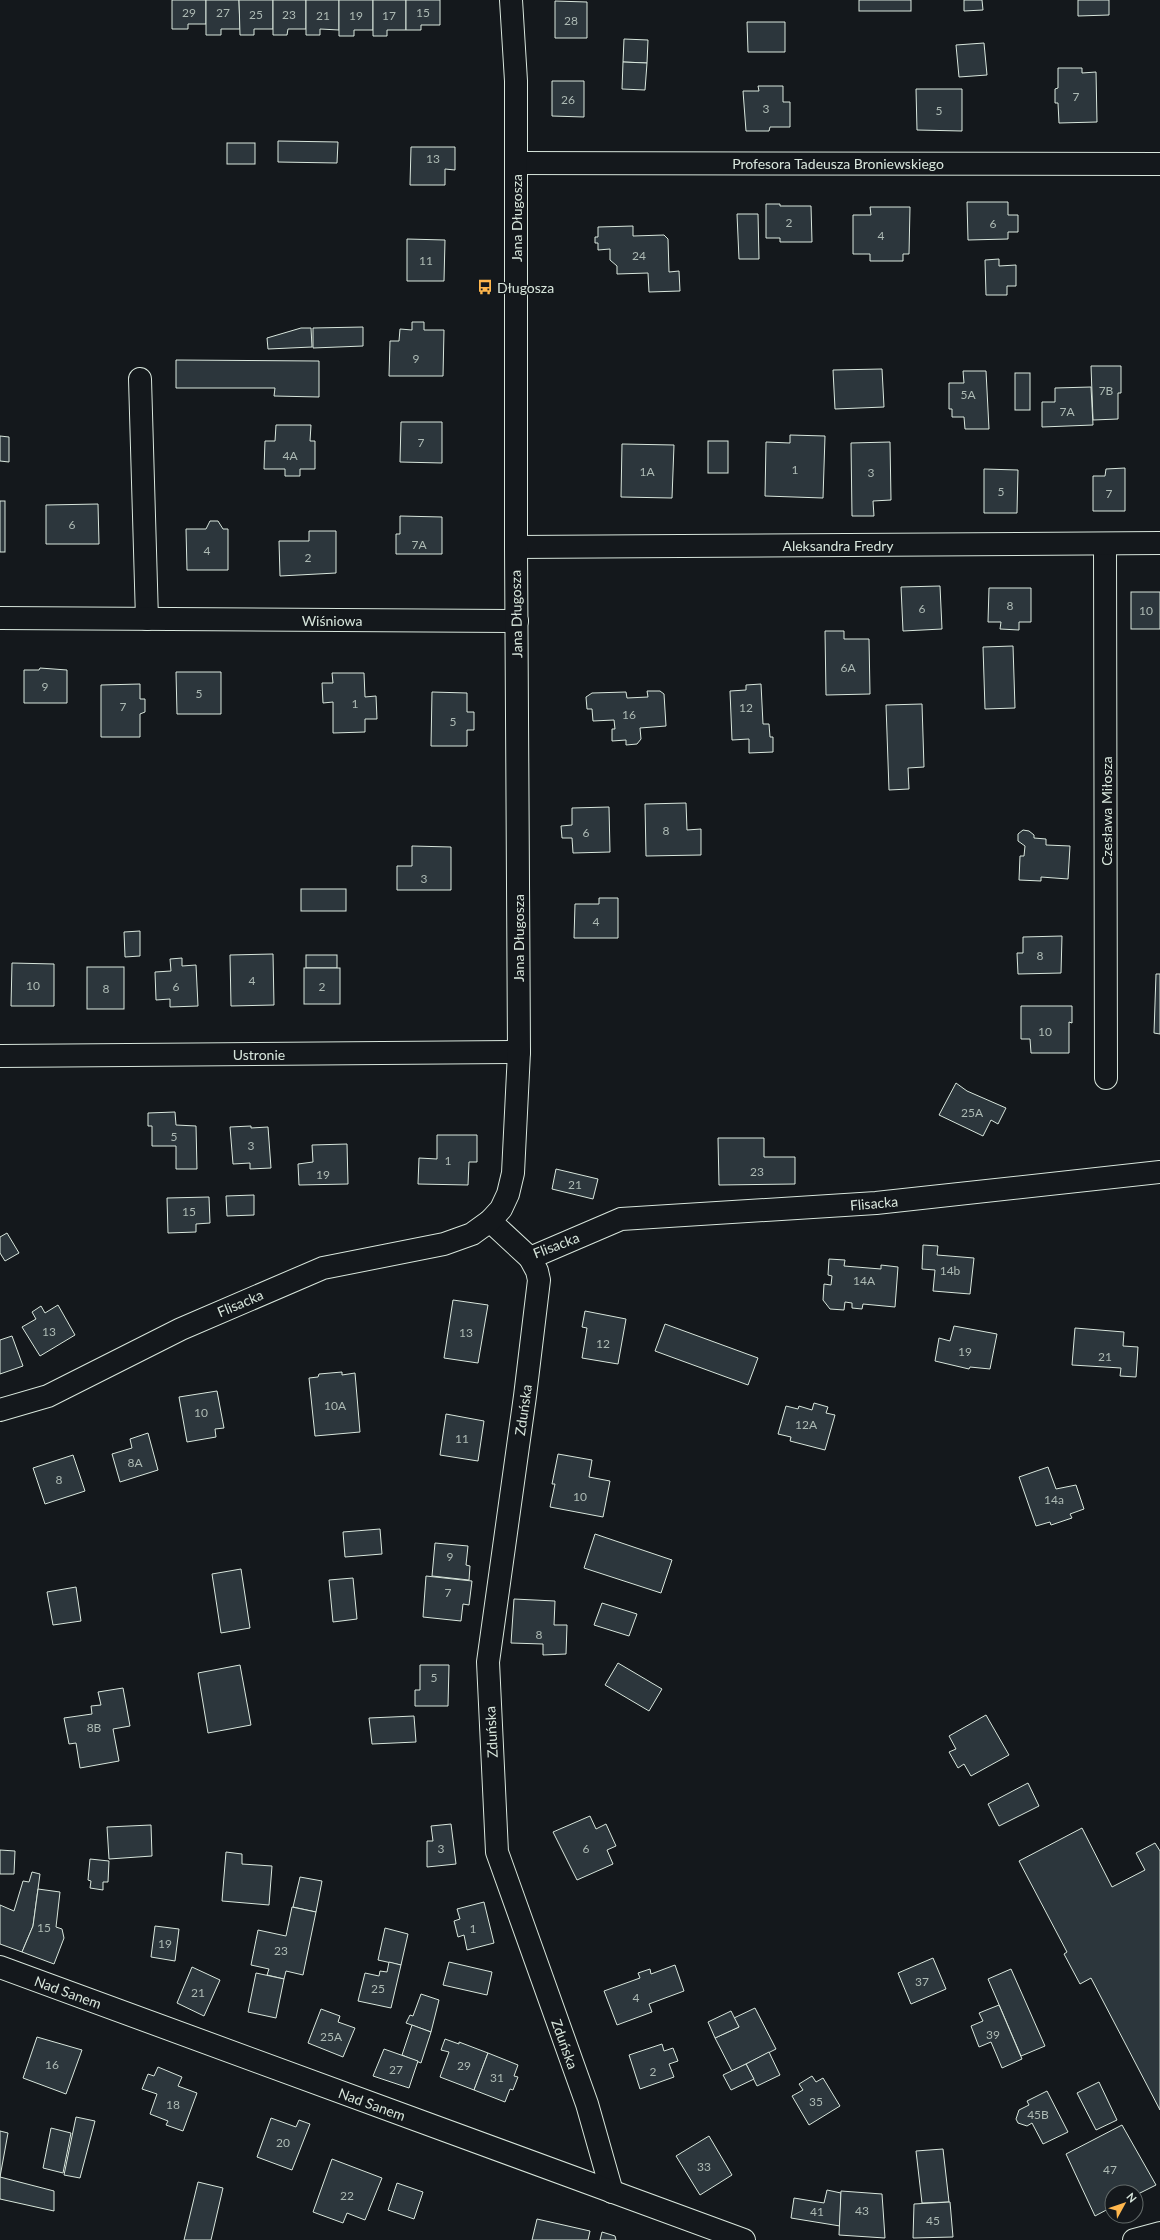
<svg xmlns="http://www.w3.org/2000/svg" width="1160" height="2240" font-family="Lato,sans-serif">
<rect width="100%" height="100%" fill="#14181c"/>
<g fill="#2c363c" stroke="#d8e6dc">
<polygon points="172,0 206,0 206,24 188,24 188,29 172,29"/>
<polygon points="206,0 239,0 240,29 221,29 221,35 206,35"/>
<polygon points="239,0 273,0 273,29 254,29 254,35 240,35"/>
<polygon points="273,0 306,0 306,29 288,29 287,35 273,35"/>
<polygon points="306,0 339,0 339,30 320,29 320,35 306,35"/>
<polygon points="339,0 373,0 373,30 354,30 354,36 339,36"/>
<polygon points="373,0 406,0 406,30 387,30 387,36 373,36"/>
<polygon points="406,0 440,0 440,25 421,25 421,30 406,30"/>
<rect x="859" y="0" width="52" height="11"/>
<polygon points="964,0 982,0 983,10 964,11"/>
<polygon points="1078,0 1109,0 1109,15 1078,16"/>
<polygon points="555,1 587,2 587,38 555,38"/>
<polygon points="747,22 785,22 785,52 748,52"/>
<polygon points="624,39 648,40 647,63 623,62"/>
<polygon points="984,43 987,75 959,77 956,45"/>
<polygon points="623,62 647,63 645,90 622,89"/>
<polygon points="1058,68 1082,68 1082,73 1096,72 1097,122 1059,123 1058,103 1055,103 1055,89 1058,88"/>
<polygon points="552,81 584,81 584,117 552,116"/>
<polygon points="758,86 783,86 783,102 790,102 790,127 770,127 769,131 746,131 743,91 759,91"/>
<polygon points="916,89 962,89 962,131 917,130"/>
<polygon points="278,141 338,142 337,163 278,162"/>
<rect x="227" y="143" width="28" height="21"/>
<polygon points="411,147 455,147 455,170 445,169 445,185 410,185"/>
<polygon points="967,202 1008,202 1008,215 1018,215 1018,232 1008,232 1008,239 968,240"/>
<polygon points="766,204 780,204 780,206 811,206 812,242 780,242 780,238 766,238"/>
<polygon points="870,207 910,207 909,254 903,254 903,261 870,261 870,254 853,254 853,215 871,215"/>
<polygon points="737,214 758,214 759,259 739,259"/>
<polygon points="633,226 633,236 664,235 668,239 669,272 679,271 680,291 649,292 648,273 617,274 617,266 610,260 610,249 598,250 598,243 595,243 595,237 598,237 598,227"/>
<polygon points="407,239 445,240 444,281 407,281"/>
<polygon points="999,259 999,266 1016,265 1016,286 1007,286 1007,295 986,295 985,260"/>
<polygon points="412,322 424,322 424,330 444,330 443,376 389,376 390,341 399,341 400,329 412,330"/>
<polygon points="363,327 363,346 313,348 313,328"/>
<polygon points="301,328 311,328 312,347 268,349 267,338"/>
<polygon points="176,360 319,361 319,397 274,396 275,388 176,388"/>
<polygon points="1091,366 1121,366 1121,393 1118,393 1118,419 1093,420"/>
<polygon points="882,369 884,407 835,409 833,370"/>
<polygon points="963,371 986,371 989,429 965,429 964,417 952,417 952,409 949,409 949,383 964,383"/>
<rect x="1015" y="373" width="15" height="37"/>
<polygon points="1091,387 1093,425 1042,427 1042,402 1055,402 1055,388"/>
<polygon points="401,422 442,422 442,463 400,462"/>
<polygon points="276,425 311,425 310,441 315,441 315,469 300,469 300,476 285,476 285,469 264,469 265,441 275,441"/>
<polygon points="790,435 825,436 823,498 765,496 766,442 790,443"/>
<polygon points="0,436 9,437 9,462 0,461"/>
<rect x="708" y="441" width="20" height="32"/>
<polygon points="890,442 891,500 873,501 874,516 852,516 851,443"/>
<polygon points="622,444 674,445 672,498 621,497"/>
<polygon points="1125,468 1125,511 1093,511 1093,476 1105,476 1106,469"/>
<polygon points="984,469 1018,470 1017,513 984,513"/>
<rect x="0" y="501" width="5" height="51"/>
<polygon points="98,504 99,544 46,544 46,505"/>
<polygon points="400,516 442,517 442,554 396,554 396,534 400,534"/>
<polygon points="210,521 218,521 223,529 228,529 228,570 187,570 186,529 206,529"/>
<polygon points="309,531 336,531 336,573 280,576 279,541 309,541"/>
<polygon points="940,586 942,629 903,631 901,587"/>
<polygon points="989,588 1031,588 1031,622 1019,622 1019,630 1000,629 1001,622 988,622"/>
<rect x="1131" y="592" width="29" height="37"/>
<polygon points="825,631 844,631 844,639 869,639 870,694 826,695"/>
<polygon points="1013,646 1015,708 985,709 983,647"/>
<polygon points="40,668 67,670 67,703 24,703 24,670 39,670"/>
<polygon points="176,672 221,672 221,714 177,714"/>
<polygon points="332,673 364,673 365,697 376,696 377,719 365,719 365,732 333,733 333,702 323,703 322,683 333,683"/>
<polygon points="140,684 140,699 145,699 145,712 140,714 140,737 101,737 101,685"/>
<polygon points="761,684 763,724 769,724 770,737 773,737 773,752 749,753 749,739 732,740 730,691 746,690 746,685"/>
<polygon points="647,691 660,691 664,694 666,726 640,728 641,739 637,744 626,745 626,740 612,741 612,729 615,729 614,720 593,721 592,709 587,709 586,697 592,693 626,692 627,698 648,697"/>
<polygon points="432,692 467,693 467,712 474,712 474,730 467,730 467,746 431,746"/>
<polygon points="922,704 924,767 908,768 909,789 889,790 886,705"/>
<polygon points="686,803 687,830 701,829 701,855 646,856 645,804"/>
<polygon points="609,807 610,852 573,853 572,838 562,838 561,826 572,825 572,808"/>
<polygon points="1023,830 1029,831 1034,835 1034,838 1046,839 1046,845 1070,846 1068,879 1041,877 1041,881 1019,880 1020,856 1024,856 1025,846 1018,841 1018,834"/>
<polygon points="412,846 451,847 451,890 397,890 397,866 412,866"/>
<rect x="301" y="889" width="45" height="22"/>
<polygon points="599,898 618,898 618,938 574,938 575,904 599,904"/>
<polygon points="140,931 140,956 125,957 124,932"/>
<polygon points="1062,936 1061,973 1018,974 1017,953 1023,953 1023,937"/>
<polygon points="273,954 274,1005 231,1006 230,955"/>
<rect x="306" y="955" width="31" height="13"/>
<polygon points="182,958 182,966 196,965 198,1006 170,1007 170,999 156,1000 155,972 171,971 170,959"/>
<polygon points="12,963 54,964 54,1006 11,1006"/>
<rect x="87" y="967" width="37" height="42"/>
<rect x="304" y="968" width="36" height="36"/>
<polygon points="1156,974 1160,974 1160,1034 1154,1033"/>
<polygon points="1021,1006 1072,1006 1072,1023 1069,1022 1069,1053 1031,1053 1030,1039 1021,1039"/>
<polygon points="956,1083 967,1091 1006,1108 998,1124 991,1120 983,1136 939,1115"/>
<polygon points="175,1112 176,1125 196,1126 197,1169 176,1169 176,1146 152,1146 152,1126 148,1126 148,1113"/>
<polygon points="251,1126 251,1128 268,1127 271,1168 250,1169 250,1163 233,1164 230,1127"/>
<polygon points="437,1135 477,1135 477,1162 469,1162 468,1185 418,1184 419,1158 437,1159"/>
<polygon points="718,1138 764,1138 764,1157 795,1157 795,1184 719,1185"/>
<polygon points="347,1144 348,1184 299,1185 298,1164 313,1162 312,1145"/>
<polygon points="556,1169 598,1179 593,1199 552,1189"/>
<polygon points="254,1195 254,1215 227,1216 226,1196"/>
<polygon points="209,1197 210,1223 196,1224 196,1232 168,1233 167,1198"/>
<polygon points="7,1233 19,1253 5,1261 0,1253 0,1237"/>
<polygon points="923,1245 938,1246 937,1255 974,1258 970,1294 933,1291 935,1270 922,1269"/>
<polygon points="829,1259 845,1260 844,1266 881,1269 881,1265 898,1267 895,1307 863,1304 862,1309 852,1308 852,1303 845,1302 844,1310 830,1309 823,1300 824,1284 831,1285 832,1276 828,1275"/>
<polygon points="453,1300 488,1305 478,1363 444,1358"/>
<polygon points="58,1305 75,1335 40,1356 22,1327 36,1319 32,1312 41,1306 45,1313"/>
<polygon points="585,1311 626,1319 618,1364 582,1358 587,1328 582,1327"/>
<polygon points="665,1324 758,1358 748,1385 655,1351"/>
<polygon points="954,1326 997,1334 990,1369 970,1367 969,1369 935,1361 939,1338 950,1341"/>
<polygon points="1075,1328 1124,1332 1123,1346 1138,1347 1136,1377 1120,1376 1121,1368 1072,1365"/>
<polygon points="12,1336 23,1366 0,1374 0,1340"/>
<polygon points="342,1372 342,1375 355,1373 360,1432 315,1436 309,1378 318,1377 319,1374"/>
<polygon points="217,1391 224,1428 215,1429 216,1437 187,1442 179,1397"/>
<polygon points="814,1403 828,1407 826,1413 835,1415 825,1450 790,1441 791,1437 778,1434 786,1406 798,1409 799,1406 812,1410"/>
<polygon points="446,1414 484,1421 478,1461 440,1455"/>
<polygon points="148,1433 158,1470 120,1482 112,1454 132,1448 130,1439"/>
<polygon points="558,1454 592,1460 589,1477 610,1481 603,1517 550,1507 555,1484 552,1484"/>
<polygon points="73,1455 85,1491 45,1504 33,1468"/>
<polygon points="1048,1467 1056,1489 1076,1485 1084,1509 1070,1514 1072,1518 1051,1525 1050,1522 1036,1526 1019,1477"/>
<polygon points="380,1529 382,1554 345,1557 343,1532"/>
<polygon points="595,1534 672,1560 661,1593 584,1568"/>
<polygon points="435,1543 468,1546 466,1565 470,1566 469,1580 432,1576"/>
<polygon points="241,1569 250,1628 221,1633 212,1574"/>
<polygon points="426,1576 472,1581 469,1605 463,1604 461,1621 423,1617"/>
<polygon points="353,1578 357,1619 333,1622 329,1580"/>
<polygon points="76,1587 81,1621 53,1625 47,1592"/>
<polygon points="514,1599 555,1601 554,1625 567,1625 566,1654 543,1655 543,1644 511,1643"/>
<polygon points="602,1603 637,1614 629,1636 594,1625"/>
<polygon points="618,1663 662,1689 649,1711 605,1685"/>
<polygon points="240,1665 251,1725 208,1733 198,1673"/>
<polygon points="420,1665 449,1665 448,1706 415,1706 415,1690 420,1690"/>
<polygon points="123,1688 130,1726 113,1729 119,1761 80,1768 76,1743 69,1744 64,1718 92,1714 91,1706 101,1705 98,1692"/>
<polygon points="986,1715 1009,1755 971,1776 964,1764 958,1768 949,1752 956,1749 949,1736"/>
<polygon points="414,1716 416,1742 372,1744 369,1718"/>
<polygon points="1028,1783 1039,1806 999,1826 988,1804"/>
<polygon points="590,1816 596,1829 606,1824 616,1846 607,1850 613,1864 577,1880 553,1832"/>
<polygon points="451,1824 456,1864 427,1867 427,1841 433,1841 431,1826"/>
<polygon points="151,1825 152,1856 109,1859 107,1827"/>
<polygon points="1082,1828 1112,1887 1145,1870 1136,1853 1155,1843 1160,1851 1160,2110 1091,1978 1080,1984 1064,1954 1067,1952 1019,1861"/>
<polygon points="0,1850 15,1851 14,1874 0,1874"/>
<polygon points="226,1852 242,1854 242,1864 272,1866 269,1905 222,1901"/>
<polygon points="90,1859 109,1861 108,1882 103,1882 103,1890 90,1888 91,1881 88,1880"/>
<polygon points="32,1872 40,1874 33,1926 22,1952 0,1944 0,1905 14,1911 23,1881 29,1882"/>
<polygon points="300,1877 322,1881 316,1912 293,1907"/>
<polygon points="38,1889 60,1892 56,1927 62,1929 64,1938 54,1964 22,1952 33,1926"/>
<polygon points="484,1902 494,1943 467,1950 464,1935 458,1937 454,1921 460,1919 457,1909"/>
<polygon points="292,1907 316,1912 303,1975 286,1971 284,1979 267,1975 269,1969 251,1965 258,1930 286,1936"/>
<polygon points="155,1926 179,1929 175,1961 151,1957"/>
<polygon points="385,1928 408,1934 401,1965 378,1960"/>
<polygon points="933,1958 946,1989 911,2004 898,1973"/>
<polygon points="389,1962 401,1965 391,2008 358,2001 365,1973 379,1976 380,1971 387,1972"/>
<polygon points="449,1962 492,1972 487,1995 443,1985"/>
<polygon points="675,1965 684,1991 649,2004 652,2012 617,2025 604,1991 640,1978 638,1973 650,1969 651,1974"/>
<polygon points="192,1967 220,1980 204,2016 177,2003"/>
<polygon points="1011,1969 1045,2046 1021,2056 988,1979"/>
<polygon points="256,1973 284,1979 276,2018 248,2012"/>
<polygon points="421,1994 439,2000 431,2032 406,2023 410,2015 413,2016"/>
<polygon points="999,2005 1022,2059 1002,2068 991,2042 979,2047 971,2026 983,2021 979,2013"/>
<polygon points="755,2008 776,2049 732,2071 715,2038 739,2027 734,2018"/>
<polygon points="321,2009 340,2016 338,2022 355,2028 343,2057 308,2043"/>
<polygon points="731,2011 739,2027 715,2038 708,2022"/>
<polygon points="412,2025 431,2032 421,2063 402,2055"/>
<polygon points="37,2037 82,2050 66,2094 23,2078"/>
<polygon points="445,2039 459,2044 459,2042 488,2053 474,2090 440,2077 449,2052 441,2050"/>
<polygon points="662,2044 664,2051 673,2048 678,2061 669,2064 674,2077 640,2089 629,2055"/>
<polygon points="384,2049 418,2061 409,2088 373,2076"/>
<polygon points="769,2052 780,2075 757,2086 746,2064"/>
<polygon points="488,2053 518,2065 514,2076 518,2077 513,2090 510,2089 505,2102 474,2090"/>
<polygon points="746,2064 754,2079 731,2090 723,2075"/>
<polygon points="158,2067 182,2077 178,2086 197,2093 183,2131 166,2125 168,2121 150,2114 157,2094 142,2089 148,2074 154,2076"/>
<polygon points="812,2076 816,2082 823,2078 840,2106 809,2125 792,2096 803,2090 799,2084"/>
<polygon points="1099,2082 1117,2120 1096,2130 1077,2093"/>
<polygon points="1047,2091 1068,2132 1043,2144 1032,2123 1027,2126 1018,2123 1016,2119 1019,2110 1029,2105 1027,2101"/>
<polygon points="76,2117 95,2121 80,2178 64,2175"/>
<polygon points="271,2118 296,2127 299,2120 310,2124 292,2170 257,2157"/>
<polygon points="1122,2125 1156,2185 1136,2195 1136,2192 1112,2192 1112,2207 1095,2216 1066,2154"/>
<polygon points="51,2128 71,2133 63,2173 43,2168"/>
<polygon points="0,2131 8,2133 0,2177 54,2191 54,2211 0,2199"/>
<polygon points="709,2136 732,2175 700,2195 676,2156"/>
<polygon points="943,2149 949,2202 922,2203 916,2151"/>
<polygon points="332,2159 382,2178 365,2220 347,2213 343,2223 313,2212"/>
<polygon points="198,2182 223,2188 211,2240 184,2240"/>
<polygon points="397,2183 423,2192 414,2219 388,2210"/>
<polygon points="827,2190 841,2193 840,2226 791,2218 794,2198 824,2203"/>
<polygon points="841,2191 882,2194 885,2238 839,2235"/>
<polygon points="950,2202 953,2237 913,2238 914,2204"/>
<polygon points="537,2219 590,2231 588,2240 532,2240"/>
<polygon points="602,2232 615,2236 616,2240 600,2240"/>
</g>
<g fill="none" stroke-linecap="round" stroke-linejoin="round">
<g stroke="#d8e6dc" stroke-width="24">
<g id="street">
<polyline points="516,163 1160,164"/>
<polyline points="140,379 147,619"/>
<polyline points="1105,544 1106,1078"/>
<polyline points="516,547 1160,543"/>
<polyline points="0,618 517,621"/>
<polyline points="0,1056 519,1052"/>
<polyline points="490,1221 530,1258 621,1219 876,1203 1160,1172"/>
<polyline points="530,1258 537,1271 539,1280 525,1396 488,1662 497,1852 587,2104 612,2192"/>
<polyline points="0,1410 48,1396 181,1329 323,1268 444,1244 472,1234 490,1221 501,1209 508,1194 513,1173 519,1052 516,547 516,81 511,0"/>
<polyline points="0,1967 744,2240"/>
<polyline points="1134,2240 1160,2233"/>
</g>
</g>
<use href="#street" stroke="#14181c" stroke-width="22"/>
</g>
<defs>
<g id="bus-bare" transform="scale(1.2)"><path d="M-5-6H5V4H4V6H2V4H-2V6H-4V4H-5ZM-3.5-4V0h7V-4ZM-3.5 1.2v1.5H-2V1.2ZM2 1.2v1.5H3.5V1.2Z" fill="#ffb74d" stroke="#14181c" stroke-width="2.5" paint-order="stroke"/></g>
</defs>
<g fill-rule="evenodd">
<use href="#bus-bare" x="485" y="287"/>
</g>
<g text-anchor="middle" dominant-baseline="central" stroke-width="3" stroke-linejoin="round" paint-order="stroke">
<g font-size="12" fill="#adbab4">
<text x="189" y="12">29</text>
<text x="223" y="12">27</text>
<text x="423" y="12">15</text>
<text x="256" y="14">25</text>
<text x="289" y="14">23</text>
<text x="323" y="15">21</text>
<text x="356" y="15">19</text>
<text x="389" y="15">17</text>
<text x="571" y="20">28</text>
<text x="1076" y="96">7</text>
<text x="568" y="99">26</text>
<text x="766" y="108">3</text>
<text x="939" y="110">5</text>
<text x="433" y="158">13</text>
<text x="789" y="222">2</text>
<text x="993" y="223">6</text>
<text x="881" y="235">4</text>
<text x="639" y="255">24</text>
<text x="426" y="260">11</text>
<text x="416" y="358">9</text>
<text x="1106" y="390">7B</text>
<text x="968" y="394">5A</text>
<text x="1067" y="411">7A</text>
<text x="421" y="442">7</text>
<text x="290" y="455">4A</text>
<text x="795" y="469">1</text>
<text x="647" y="471">1A</text>
<text x="871" y="472">3</text>
<text x="1001" y="491">5</text>
<text x="1109" y="493">7</text>
<text x="72" y="524">6</text>
<text x="419" y="544">7A</text>
<text x="207" y="550">4</text>
<text x="308" y="557">2</text>
<text x="1010" y="605">8</text>
<text x="922" y="608">6</text>
<text x="1146" y="610">10</text>
<text x="848" y="667">6A</text>
<text x="45" y="686">9</text>
<text x="199" y="693">5</text>
<text x="355" y="703">1</text>
<text x="123" y="706">7</text>
<text x="746" y="707">12</text>
<text x="629" y="714">16</text>
<text x="453" y="721">5</text>
<text x="666" y="830">8</text>
<text x="586" y="832">6</text>
<text x="424" y="878">3</text>
<text x="596" y="921">4</text>
<text x="1040" y="955">8</text>
<text x="252" y="980">4</text>
<text x="33" y="985">10</text>
<text x="176" y="986">6</text>
<text x="322" y="986">2</text>
<text x="106" y="988">8</text>
<text x="1045" y="1031">10</text>
<text x="972" y="1112">25A</text>
<text x="174" y="1136">5</text>
<text x="251" y="1145">3</text>
<text x="448" y="1160">1</text>
<text x="757" y="1171">23</text>
<text x="323" y="1174">19</text>
<text x="575" y="1184">21</text>
<text x="189" y="1211">15</text>
<text x="950" y="1270">14b</text>
<text x="864" y="1280">14A</text>
<text x="49" y="1331">13</text>
<text x="466" y="1332">13</text>
<text x="603" y="1343">12</text>
<text x="965" y="1351">19</text>
<text x="1105" y="1356">21</text>
<text x="335" y="1405">10A</text>
<text x="201" y="1412">10</text>
<text x="806" y="1424">12A</text>
<text x="462" y="1438">11</text>
<text x="135" y="1462">8A</text>
<text x="59" y="1479">8</text>
<text x="580" y="1496">10</text>
<text x="1054" y="1499">14a</text>
<text x="450" y="1556">9</text>
<text x="448" y="1592">7</text>
<text x="539" y="1634">8</text>
<text x="434" y="1677">5</text>
<text x="94" y="1727">8B</text>
<text x="441" y="1848">3</text>
<text x="586" y="1848">6</text>
<text x="44" y="1927">15</text>
<text x="473" y="1928">1</text>
<text x="165" y="1943">19</text>
<text x="281" y="1950">23</text>
<text x="922" y="1981">37</text>
<text x="378" y="1988">25</text>
<text x="198" y="1992">21</text>
<text x="636" y="1997">4</text>
<text x="993" y="2034">39</text>
<text x="331" y="2036">25A</text>
<text x="52" y="2064">16</text>
<text x="464" y="2065">29</text>
<text x="396" y="2069">27</text>
<text x="653" y="2071">2</text>
<text x="497" y="2077">31</text>
<text x="816" y="2101">35</text>
<text x="173" y="2104">18</text>
<text x="1038" y="2114">45B</text>
<text x="283" y="2142">20</text>
<text x="704" y="2166">33</text>
<text x="1110" y="2169">47</text>
<text x="347" y="2195">22</text>
<text x="862" y="2210">43</text>
<text x="817" y="2211">41</text>
<text x="933" y="2220">45</text>
</g>
<g font-size="14" fill="#d8e6dc" stroke="#14181c">
<text x="838" y="163">Profesora Tadeusza Broniewskiego</text>
<text transform="translate(516 218) rotate(-90)">Jana Długosza</text>
<text x="838" y="545">Aleksandra Fredry</text>
<text transform="translate(516 614) rotate(-91)">Jana Długosza</text>
<text x="332" y="620">Wiśniowa</text>
<text transform="translate(1106 811) rotate(-90)">Czesława Miłosza</text>
<text transform="translate(518 938) rotate(-90)">Jana Długosza</text>
<text x="259" y="1054">Ustronie</text>
<text transform="translate(874 1203) rotate(-5)">Flisacka</text>
<text transform="translate(556 1245) rotate(-21)">Flisacka</text>
<text transform="translate(240 1303) rotate(-23)">Flisacka</text>
<text transform="translate(523 1410) rotate(-82)">Zduńska</text>
<text transform="translate(491 1732) rotate(-93)">Zduńska</text>
<text transform="translate(68 1992) rotate(20)">Nad Sanem</text>
<text transform="translate(565 2044) rotate(70)">Zduńska</text>
<text transform="translate(372 2104) rotate(20)">Nad Sanem</text>
</g>
<g font-size="14" fill="#d8e6dc" stroke="#14181c" text-anchor="start">
<text x="497" y="287">Długosza</text>
</g>
</g>
<g transform="translate(1124 2204) rotate(50)"><circle r="19" fill="#14181c" stroke="#626a69"/>
<path d="M0-3L7 15L0 10L-7 15Z" fill="#ffb74d"/>
<text y="-6" font-size="11" font-weight="bold" text-anchor="middle" fill="#d8e6dc">N</text>
</g>
</svg>
